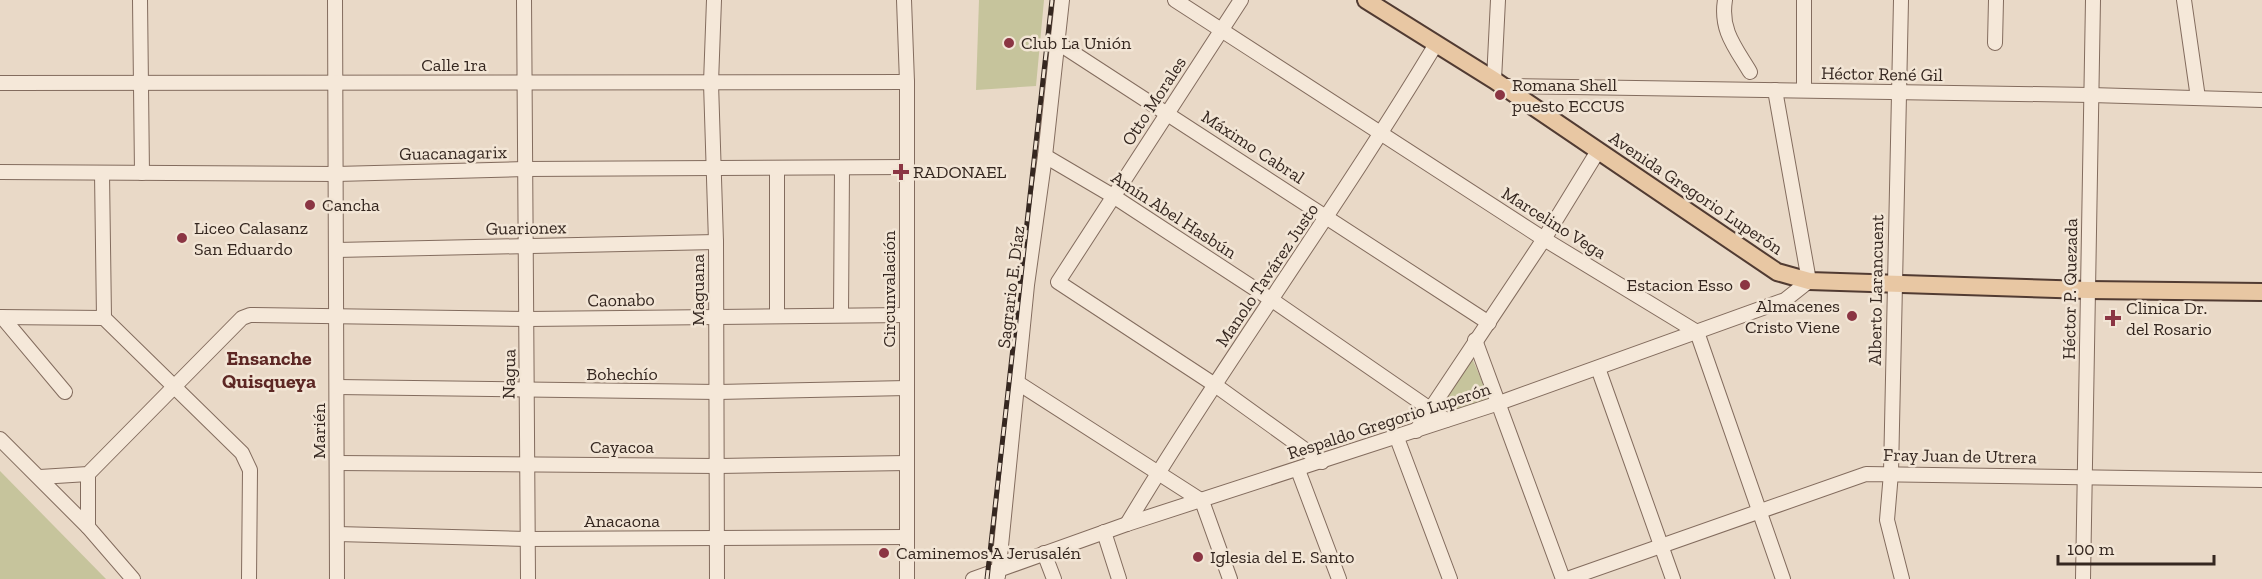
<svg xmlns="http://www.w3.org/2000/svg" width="2262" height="579" font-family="'Zilla Slab',serif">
<rect width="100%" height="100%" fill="#e9d9c7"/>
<g fill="#c6c49c">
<polygon points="979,0 1044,0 1036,86 976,90"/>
<polygon points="1471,356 1490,399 1450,412 1439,403"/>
<polygon points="0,471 106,579 0,579"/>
</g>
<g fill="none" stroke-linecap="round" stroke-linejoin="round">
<g stroke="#836c5e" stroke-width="16">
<g id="minor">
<polyline points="140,0 142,173"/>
<polyline points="335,0 337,579"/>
<polyline points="524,0 528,579"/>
<polyline points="714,0 711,83 716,242 717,579"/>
<polyline points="904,0 907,82 907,579"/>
<polyline points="1175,0 1544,239 1697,332 1783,579"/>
<polyline points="1241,0 1058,282 1215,385 1322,462"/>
<path d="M1725,0C1720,30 1735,47 1750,72"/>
<polyline points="1901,0 1891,473 1887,520 1902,579"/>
<polyline points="2184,0 2198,98"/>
<polyline points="1058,43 1489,323"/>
<polyline points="1995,43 1996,0"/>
<polyline points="1494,80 1498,0"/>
<polyline points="0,83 907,82"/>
<polyline points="1502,86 2091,95 2262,100"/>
<polyline points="1804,90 1804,0"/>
<polyline points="1045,156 1113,196 1272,300 1446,420"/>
<polyline points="0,172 336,174 525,169 907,167"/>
<polyline points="102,173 104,318"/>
<polyline points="336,250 716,242"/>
<polyline points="841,315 842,168"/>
<polyline points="777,316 777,168"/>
<polyline points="0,317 104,318 242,453 250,470 249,579"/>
<polyline points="2,317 65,392"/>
<polyline points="1475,340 1563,579"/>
<polyline points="1598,368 1673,579"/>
<polyline points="1018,383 1202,501 1230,579"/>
<polyline points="337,387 718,392 907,388"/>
<polyline points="1416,431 1544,239 1598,151"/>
<polyline points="1397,438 1450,579"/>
<polyline points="0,439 88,527 133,579"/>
<polyline points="337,463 718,466 907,463"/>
<polyline points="1298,470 1339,579"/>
<polyline points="40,477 88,474 242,318 250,315 528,319 907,315"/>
<path d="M1127,524C1225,361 1338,207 1436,44"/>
<polyline points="88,527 88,474"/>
<polyline points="1104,532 1119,579"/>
<polyline points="337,534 527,539 907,537"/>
<polyline points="1044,553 1054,579"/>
<polyline points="998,576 1027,285 1045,156 1062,0"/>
<polyline points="973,579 1127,524 1499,403 1785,300 1809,281 1775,90"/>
<polyline points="1567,579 1866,474 2262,480"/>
<polyline points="2083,579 2093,0"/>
</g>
</g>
<g stroke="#513b32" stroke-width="20">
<polyline id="major" points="1366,0 1494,80 1777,272 1809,281 2088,290 2262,292"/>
</g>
<use href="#minor" stroke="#f5e8d9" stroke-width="14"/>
<use href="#major" stroke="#e8c7a3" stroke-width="16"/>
<g stroke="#352720" stroke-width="5">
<polyline id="rail" points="987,579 1052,0"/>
</g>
<use href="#rail" stroke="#f2e5d5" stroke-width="3" stroke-dasharray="9" stroke-linecap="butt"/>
</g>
<g fill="#8b3543" stroke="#f2e5d5" stroke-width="2">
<circle cx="1009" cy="43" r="6"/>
<circle cx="1500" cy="95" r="6"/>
<path d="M898 163h6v6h6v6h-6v6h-6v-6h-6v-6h6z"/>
<circle cx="310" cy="205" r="6"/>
<circle cx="182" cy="238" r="6"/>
<circle cx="1745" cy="285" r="6"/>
<circle cx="1852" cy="316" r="6"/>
<path d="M2110 309h6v6h6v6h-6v6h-6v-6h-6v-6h6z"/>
<circle cx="884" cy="553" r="6"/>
<circle cx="1198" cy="557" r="6"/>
</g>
<g text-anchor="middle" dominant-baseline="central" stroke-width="5" stroke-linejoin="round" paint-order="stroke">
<g font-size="18" fill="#352720" stroke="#f2e5d5" text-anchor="start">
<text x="1021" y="43">Club La Unión</text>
<text x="1512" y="85">Romana Shell<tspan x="1512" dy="21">puesto ECCUS</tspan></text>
<text x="913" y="172">RADONAEL</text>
<text x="322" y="205">Cancha</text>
<text x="194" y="228">Liceo Calasanz<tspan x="194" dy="21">San Eduardo</tspan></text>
<text x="1733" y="285" text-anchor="end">Estacion Esso</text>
<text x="1840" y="306" text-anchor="end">Almacenes<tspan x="1840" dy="21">Cristo Viene</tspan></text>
<text x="2126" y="308">Clinica Dr.<tspan x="2126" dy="21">del Rosario</tspan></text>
<text x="896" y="553">Caminemos A Jerusalén</text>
<text x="1210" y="557">Iglesia del E. Santo</text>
</g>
<g font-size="18" fill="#352720" stroke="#f2e5d5">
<text x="454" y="65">Calle 1ra</text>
<text transform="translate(1882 74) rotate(1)">Héctor René Gil</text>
<text transform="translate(1154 101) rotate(-57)">Otto Morales</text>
<text transform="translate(1253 147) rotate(33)">Máximo Cabral</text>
<text transform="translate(453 153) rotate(-1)">Guacanagarix</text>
<text transform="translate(1696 193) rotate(34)">Avenida Gregorio Luperón</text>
<text transform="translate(1174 215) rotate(33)">Amín Abel Hasbún</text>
<text transform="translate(1554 223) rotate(32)">Marcelino Vega</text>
<text transform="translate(526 228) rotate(-1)">Guarionex</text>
<text transform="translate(1267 275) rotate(-56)">Manolo Tavárez Justo</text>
<text transform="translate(1011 287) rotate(-83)">Sagrario E. Díaz</text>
<text transform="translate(889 289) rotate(-90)">Circunvalación</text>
<text transform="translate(2070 289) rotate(-89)">Héctor P. Quezada</text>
<text transform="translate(698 290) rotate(-90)">Maguana</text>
<text transform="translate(1876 290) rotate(-89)">Alberto Larancuent</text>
<text transform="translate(621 300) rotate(-1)">Caonabo</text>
<text transform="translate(509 374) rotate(-89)">Nagua</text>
<text x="622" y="374">Bohechío</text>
<text transform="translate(1389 421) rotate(-18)">Respaldo Gregorio Luperón</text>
<text transform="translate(319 431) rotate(-90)">Marién</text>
<text x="622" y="447">Cayacoa</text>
<text transform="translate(1960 456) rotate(1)">Fray Juan de Utrera</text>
<text x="622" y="521">Anacaona</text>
</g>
<g font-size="20" font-weight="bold" fill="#5d2724" stroke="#f2e5d5">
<text x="269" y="358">Ensanche<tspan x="269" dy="23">Quisqueya</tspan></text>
</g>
</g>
<path d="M2058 555v9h156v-9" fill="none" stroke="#352720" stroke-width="3"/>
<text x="2067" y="555" font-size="18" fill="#352720" stroke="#f2e5d5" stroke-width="4.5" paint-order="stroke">100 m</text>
</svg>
